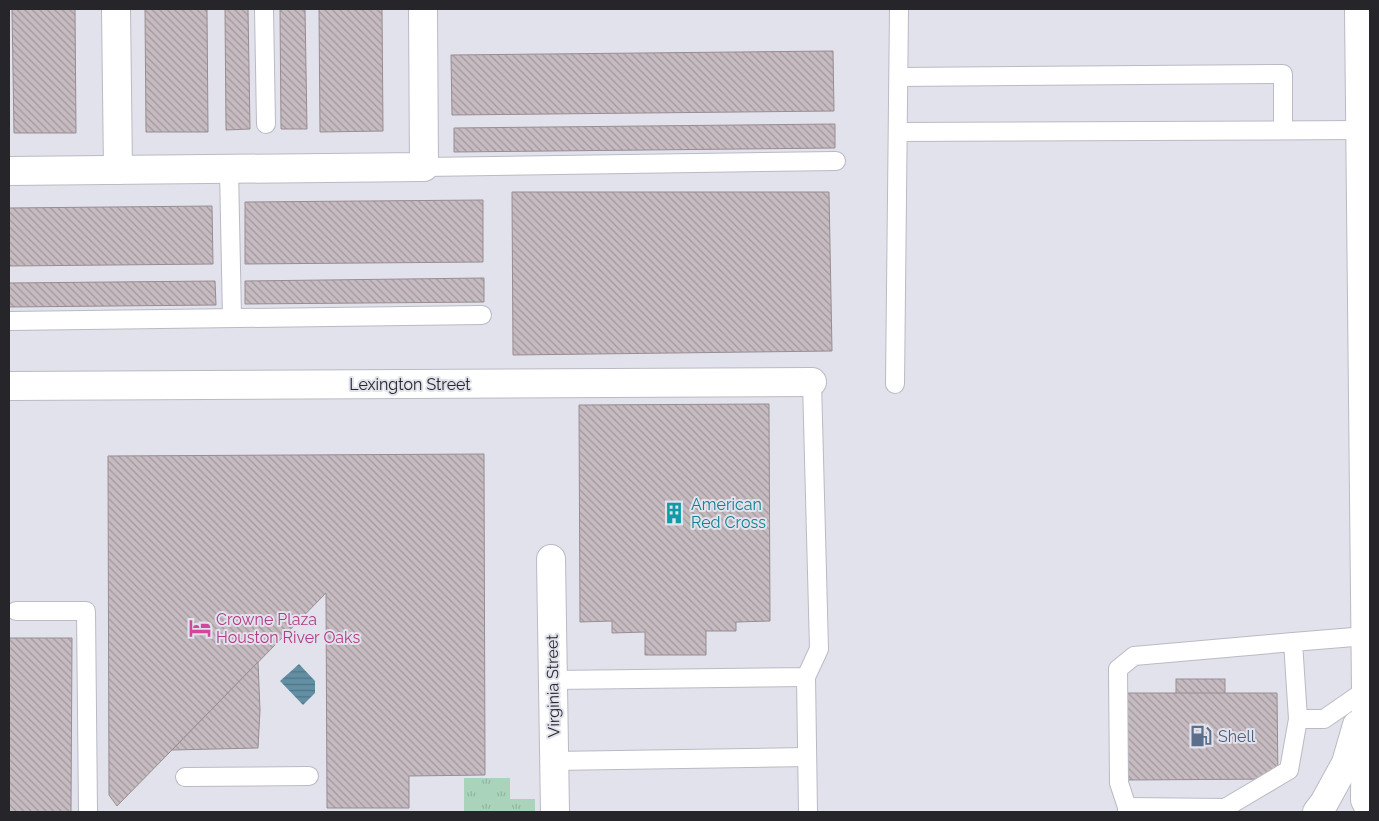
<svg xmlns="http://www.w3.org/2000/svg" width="1379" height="821" font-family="Raleway,sans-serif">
<defs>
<pattern id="grass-tufts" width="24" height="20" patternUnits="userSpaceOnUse" patternTransform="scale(1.25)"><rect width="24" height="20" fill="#aad3bc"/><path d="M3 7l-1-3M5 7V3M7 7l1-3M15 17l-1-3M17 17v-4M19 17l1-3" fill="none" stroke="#92b5a2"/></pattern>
<pattern id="water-rules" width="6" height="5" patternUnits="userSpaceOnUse" patternTransform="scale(1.25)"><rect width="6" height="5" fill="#628fa3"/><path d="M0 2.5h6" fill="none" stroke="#517585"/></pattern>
<pattern id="building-back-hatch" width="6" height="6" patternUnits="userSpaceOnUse" patternTransform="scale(1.25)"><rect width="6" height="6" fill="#c6bbc0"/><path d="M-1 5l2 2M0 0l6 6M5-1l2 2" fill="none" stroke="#a1989c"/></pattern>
</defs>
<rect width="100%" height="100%" fill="#e2e2ed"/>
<polygon fill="url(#grass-tufts)" points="464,778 510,778 510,799 535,799 535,812 464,812"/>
<polygon fill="url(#water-rules)" points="299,664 315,681 315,693 303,705 280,681"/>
<g fill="url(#building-back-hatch)" stroke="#988d92">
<polygon points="12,9 75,9 76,133 14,133"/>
<polygon points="145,9 207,9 208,132 146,132"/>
<polygon points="225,9 248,9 250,129 226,130"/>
<polygon points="280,9 305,9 307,129 281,129"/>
<polygon points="319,9 382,9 383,131 320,132"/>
<polygon points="833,51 834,111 452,115 451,55"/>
<polygon points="835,124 835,148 454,152 454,128"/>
<polygon points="512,192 829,192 832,351 513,355"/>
<polygon points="483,200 483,262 245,264 245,202"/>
<polygon points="212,206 213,264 9,266 9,208"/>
<polygon points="484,278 484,302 245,304 245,281"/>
<polygon points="215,281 216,305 9,307 9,283"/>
<polygon points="769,404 770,621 736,622 736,631 706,631 706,655 645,655 645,632 612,633 612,621 580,622 579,405"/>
<polygon points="484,454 485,775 409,776 409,808 327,808 326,593 117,806 109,795 108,456"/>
<polygon points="9,638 72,638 71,812 9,812"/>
<polygon points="258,662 260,710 258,748 172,750"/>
<rect x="1176" y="679" width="49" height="90"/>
<polygon points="1125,693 1277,693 1278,779 1125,780"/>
</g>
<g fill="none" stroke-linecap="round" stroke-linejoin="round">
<g stroke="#babac4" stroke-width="20">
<g id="service">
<polyline points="264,9 266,124"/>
<polyline points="899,77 1283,74 1283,130"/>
<polyline points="898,132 1360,130"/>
<polyline points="424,167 836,161"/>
<polyline points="229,169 232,318"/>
<polyline points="9,321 482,315"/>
<polyline points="895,384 899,9"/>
<polyline points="16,611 86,611 88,812"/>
<polyline points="1366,636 1293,642 1298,719 1324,719 1366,690"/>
<polyline points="806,677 808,812"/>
<polyline points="553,680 806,677 819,649 812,382"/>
<polyline points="554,761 807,757"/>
<polyline points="185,777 309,776"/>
<polyline points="1127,807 1119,783 1118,669 1134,656 1293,642"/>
<polyline points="1127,812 1127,807 1225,808"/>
<polyline points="1225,812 1225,808 1289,770 1298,719"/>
</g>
</g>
<g stroke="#babac4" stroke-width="30">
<g id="minor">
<polyline points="116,9 118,170"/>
<polyline points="9,171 424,167 423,9"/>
<polyline points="9,386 812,382"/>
<polyline points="551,559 555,812"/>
</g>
</g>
<g stroke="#babac4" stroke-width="30">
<g id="secondary">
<polyline points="1359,9 1366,690 1365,800 1370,810"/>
<polyline points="1317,812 1324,803 1346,763 1357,725"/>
</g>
</g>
<use href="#service" stroke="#fff" stroke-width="18"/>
<use href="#minor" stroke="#fff" stroke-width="28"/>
<use href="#secondary" stroke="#fff" stroke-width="28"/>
</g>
<defs>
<g id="building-bare" transform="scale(1.725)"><path d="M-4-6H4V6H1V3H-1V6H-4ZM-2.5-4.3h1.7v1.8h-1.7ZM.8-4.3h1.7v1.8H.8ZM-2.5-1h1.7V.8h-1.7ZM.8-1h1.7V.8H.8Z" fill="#0f9aa8" stroke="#e2e2ed" stroke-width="2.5" paint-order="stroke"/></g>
<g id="hotel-bare" transform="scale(1.725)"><path d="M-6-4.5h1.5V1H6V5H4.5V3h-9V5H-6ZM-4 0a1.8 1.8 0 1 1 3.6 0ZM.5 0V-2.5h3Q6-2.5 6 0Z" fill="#d1479c" stroke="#e2e2ed" stroke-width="2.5" paint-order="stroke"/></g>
<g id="fuel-bare" transform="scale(1.725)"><path d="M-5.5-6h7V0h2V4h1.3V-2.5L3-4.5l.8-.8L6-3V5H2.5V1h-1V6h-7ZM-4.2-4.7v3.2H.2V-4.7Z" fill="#5c6f8a" stroke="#e2e2ed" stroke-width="2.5" paint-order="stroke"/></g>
</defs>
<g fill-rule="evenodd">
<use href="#building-bare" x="674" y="513"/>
<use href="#hotel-bare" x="200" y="628"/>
<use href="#fuel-bare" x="1201" y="736"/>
</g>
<g text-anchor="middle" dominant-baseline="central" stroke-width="4" stroke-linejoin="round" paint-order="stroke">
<g font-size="16" fill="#26262a" stroke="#e2e2ed">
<text x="410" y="384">Lexington Street</text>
<text transform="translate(553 686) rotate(-91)">Virginia Street</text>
</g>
<g font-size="16" fill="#0d838f" stroke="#e2e2ed" text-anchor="start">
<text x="691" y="504">American<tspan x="691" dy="18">Red Cross</tspan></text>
</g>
<g font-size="16" fill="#b23c85" stroke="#e2e2ed" text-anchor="start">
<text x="216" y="619">Crowne Plaza<tspan x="216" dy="18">Houston River Oaks</tspan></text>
</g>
<g font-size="16" fill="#4e5e75" stroke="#e2e2ed" text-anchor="start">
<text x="1218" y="736">Shell</text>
</g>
</g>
<rect width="1379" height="821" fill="none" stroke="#26262a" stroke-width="20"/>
</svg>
